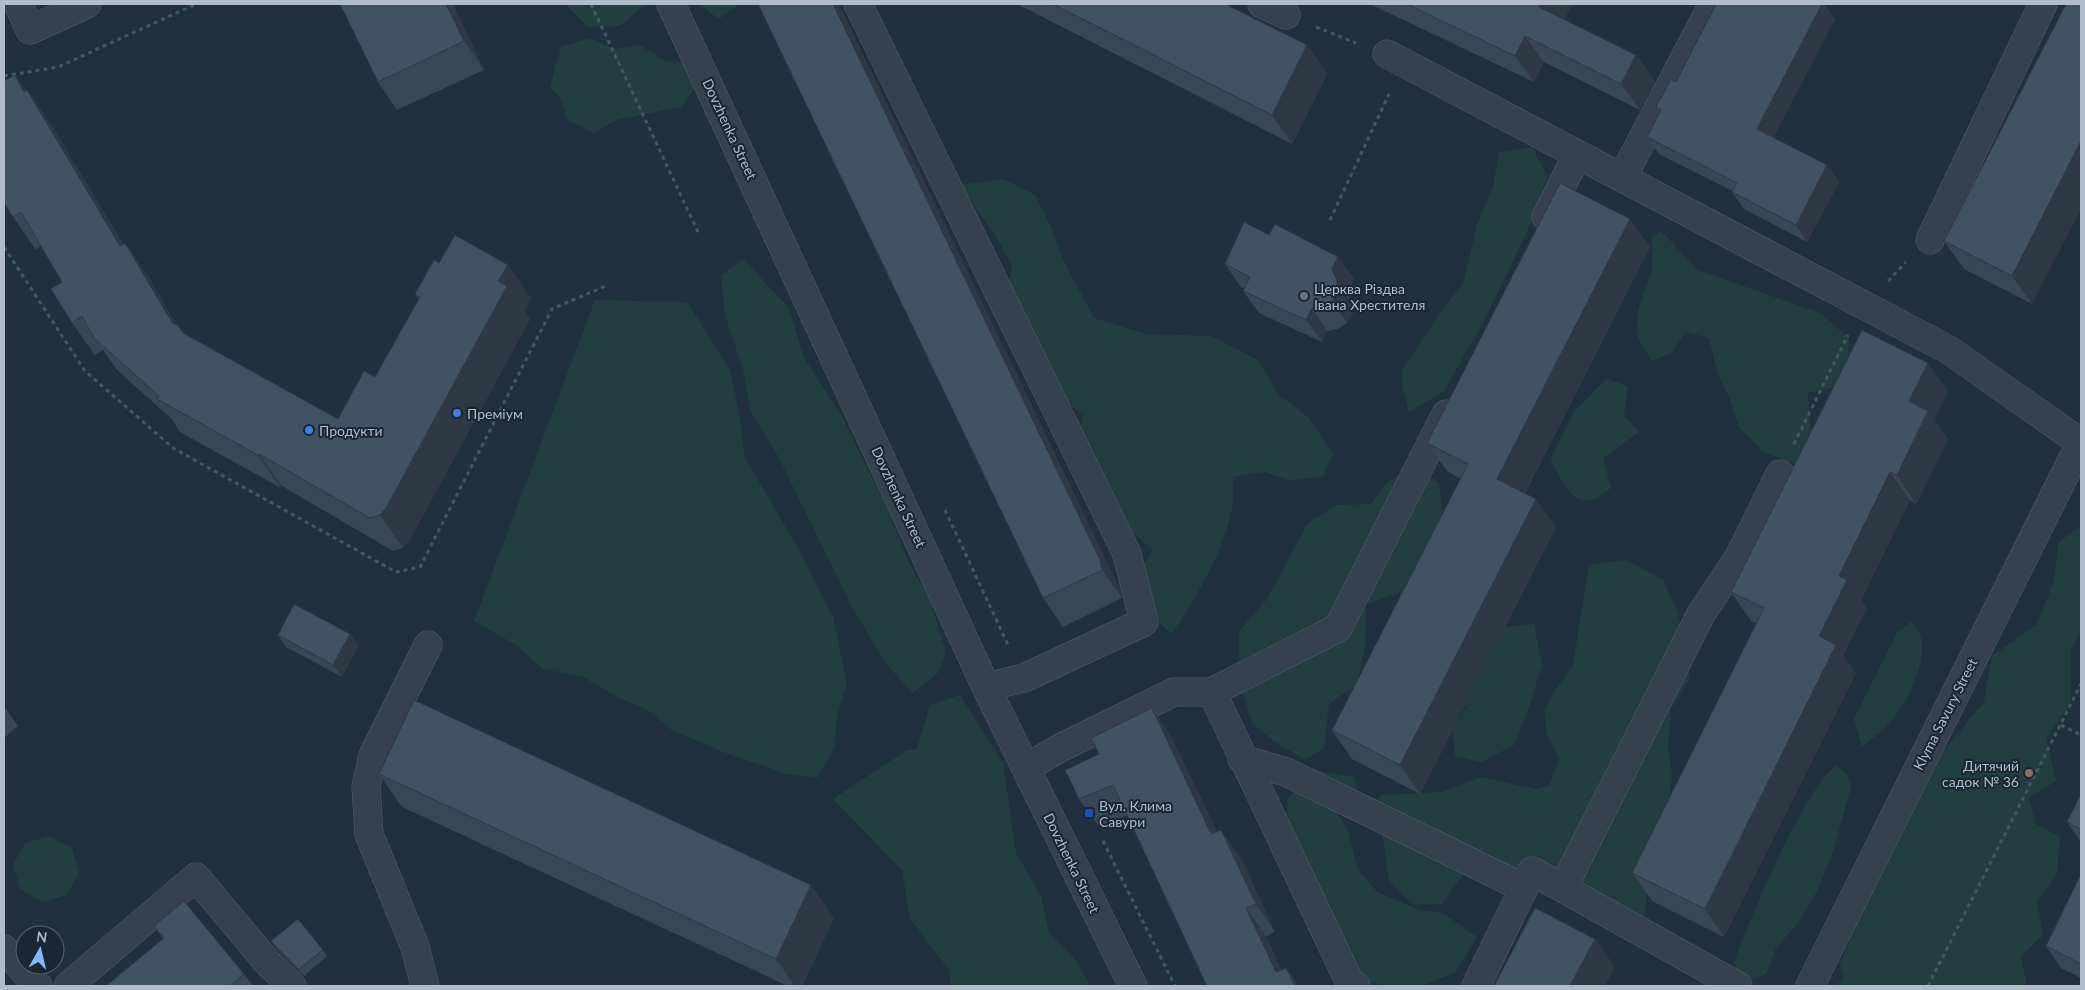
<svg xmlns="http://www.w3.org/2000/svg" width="2085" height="990" font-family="Lato,sans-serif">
<rect width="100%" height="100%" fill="#21303f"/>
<g fill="#233e40">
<polygon points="565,4 643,4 644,6 620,26 588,27"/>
<polygon points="699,4 739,4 719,19"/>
<polygon points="590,38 614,49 640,45 665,61 692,63 701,80 681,107 617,120 593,133 567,119 560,97 550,87 561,47"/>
<polygon points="1532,147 1547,176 1533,219 1485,319 1463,358 1444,391 1409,412 1403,389 1402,370 1444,307 1463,284 1477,225 1493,187 1499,152"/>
<path d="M1003,179L1035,195L1051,227L1064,262L1094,318L1146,334L1211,336L1258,360L1278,394L1308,417L1333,453L1323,477L1289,480L1265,472L1233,477C1233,487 1234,498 1232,508C1223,553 1197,596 1172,634L1147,612L1139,571L1153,550C1122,524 1097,494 1073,462L1083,416L1067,402L1006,304L1012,265L996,237L960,185Z"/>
<polygon points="1661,231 1698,270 1820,313 1849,338 1847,384 1808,393 1810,426 1819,448 1810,465 1786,461 1762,451 1739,427 1729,397 1718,374 1709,338 1686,332 1672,352 1652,361 1637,336 1638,310 1652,269 1652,238"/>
<polygon points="743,259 789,308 804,358 840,413 887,508 907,559 929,597 946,653 937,674 912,693 884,661 852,607 779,458 750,410 743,369 725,315 721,275"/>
<polygon points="595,300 687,302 730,370 739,413 745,458 798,548 833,617 847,684 837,716 834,748 817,778 787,774 723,752 670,729 651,712 616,696 583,677 543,669 516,645 474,621"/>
<path d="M1606,379L1628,386L1624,416L1639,432L1603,458L1611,488C1576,518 1566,488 1550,459L1573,413Z"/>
<polygon points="1414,467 1439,483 1443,519 1404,591 1366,604 1365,646 1357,684 1329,704 1324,748 1305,760 1275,742 1252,723 1239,681 1239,631 1267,599 1308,523 1337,505 1371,504 1387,482"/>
<polygon points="2081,525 2081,630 2071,650 2071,703 2046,739 2056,781 2029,798 2036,824 2060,837 2057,874 2037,902 2043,934 2021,957 2027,986 1835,986 1844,978 1840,963 1860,915 1942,753 1984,702 1992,656 2037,624 2054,581 2058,543"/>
<polygon points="1627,560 1663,580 1678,612 1690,678 1671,709 1668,748 1672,776 1666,824 1649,881 1644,916 1613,924 1570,887 1557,869 1513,870 1484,850 1465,872 1442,904 1414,905 1389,881 1384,844 1376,806 1380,795 1442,792 1482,777 1535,789 1549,786 1559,759 1547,735 1544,710 1554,692 1573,665 1589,565"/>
<path d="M1911,622C1940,643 1906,708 1886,727C1879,734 1870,740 1862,747L1854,719L1897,633Z"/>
<polygon points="1534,624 1542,665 1530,704 1514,745 1481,762 1455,756 1453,729 1466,707 1480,653 1497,628"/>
<polygon points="960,695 1003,763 1016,853 1041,896 1049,933 1074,958 1091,986 951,986 949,970 910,918 902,870 833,799 907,750 917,749 930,705"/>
<path d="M1836,766L1847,773L1851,787L1833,852L1817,891L1798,923L1776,948L1766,974L1742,983L1734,963C1747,925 1805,786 1836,766Z"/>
<path d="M1320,771L1355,777L1359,806L1337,813L1348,830L1358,870L1377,892L1420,910L1443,913L1477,937L1455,973L1420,986H1387L1361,980C1330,925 1286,866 1287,800L1301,784Z"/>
<polygon points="49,836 72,848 79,872 67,895 42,902 20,889 13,865 25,843"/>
</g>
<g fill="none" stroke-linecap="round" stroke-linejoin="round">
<g stroke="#535f6c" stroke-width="29">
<g id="minor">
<polyline points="18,4 30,30 87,4"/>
<polyline points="671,4 986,687 1133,986"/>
<polyline points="858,4 1127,554 1144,622 1024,678 986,687"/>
<polyline points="1262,4 1286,15"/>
<polyline points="1387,54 1949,350 2081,443"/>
<polyline points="1622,178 1713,4"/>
<polyline points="1546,217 1577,155"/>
<polyline points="1930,240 2043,4"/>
<polyline points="1212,692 1338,628 1446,414"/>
<polyline points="1242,759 1286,772 1524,888"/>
<polyline points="1026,768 1060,748 1174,692 1212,692 1350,983 1356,986"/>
<polyline points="1563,888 1701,614 1739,557 1780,474"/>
<polyline points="4,949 38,986"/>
<polyline points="68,986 196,877 268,963 292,986"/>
<polyline points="425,986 415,947 369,834 366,787 373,755 428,645"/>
<polyline points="1476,986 1532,871 1738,986"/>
<polyline points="1810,986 2081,442"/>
</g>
</g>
<g stroke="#415b5d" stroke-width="3" stroke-dasharray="4 4" stroke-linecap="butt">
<polyline points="591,4 699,234"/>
<polyline points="1316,27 1356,43"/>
<polyline points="4,76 58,67 196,4"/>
<polyline points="1330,220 1389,94"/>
<polyline points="4,247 85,371 173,448 396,572 420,567 552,309 608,285"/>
<polyline points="1888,281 1906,262"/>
<polyline points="1794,444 1848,335"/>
<polyline points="945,510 1009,647"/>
<polyline points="2061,725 2081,735"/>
<polyline points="1103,841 1175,986"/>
<polyline points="1928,986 2081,684"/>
</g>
<use href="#minor" stroke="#35414e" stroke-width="28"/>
</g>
<g fill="#384755">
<polygon points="453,4 484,70 397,110 378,82"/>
<polygon points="758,4 1120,589 1122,598 1063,627 1043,598"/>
<polygon points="1017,4 1225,4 1307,45 1327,74 1292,144"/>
<polygon points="1370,4 1572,4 1564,19 1636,55 1655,82 1640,110 1544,62 1534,82"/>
<polygon points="1716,4 1824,4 1835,19 1773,137 1827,165 1839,182 1807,242 1744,209 1732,192 1733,191 1659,154 1647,137 1660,113 1656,107 1676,82"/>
<polygon points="2066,4 2032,304 1964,269 1944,241"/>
<polygon points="15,75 26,91 27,90 50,123 123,244 148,276 176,324 184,333 338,419 375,377 419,300 415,294 439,263 531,298 524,310 530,319 409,541 403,548 393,551 282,486 281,488 180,432 172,419 117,370 103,350 95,355 72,323 62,282 41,246 36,250 13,217"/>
<polygon points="1630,219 1650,247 1525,493 1556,527 1420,794 1352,759 1332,730 1461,479 1447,471 1427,443"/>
<polygon points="1269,235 1338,257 1354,279 1348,292 1353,303 1352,314 1347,323 1338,329 1327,331 1322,342 1259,313 1243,291 1244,288 1241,287 1225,264"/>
<polygon points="1948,391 1934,419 1948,439 1916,504 1910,500 1861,600 1867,608 1843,655 1856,673 1724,937 1652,901 1632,873 1756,623 1751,621 1731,592"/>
<polygon points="350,634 358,646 342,677 286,647 278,635"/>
<polygon points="4,706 18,726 4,738"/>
<polygon points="1152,708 1171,737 1217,832 1241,858 1275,932 1266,936 1281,970 1286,968 1299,986 1207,986 1127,815 1099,827 1079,799"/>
<polygon points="379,774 834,918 802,986 788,986 402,807"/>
<polygon points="2081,794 2081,842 2067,822"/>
<polygon points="2081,874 2081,978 2061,968 2046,946"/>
<polygon points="154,926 244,974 253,986 106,986 163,939"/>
<polygon points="271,941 323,950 327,956 304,976 276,948"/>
</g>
<g fill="#2e3945">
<polygon points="446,4 453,4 484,70 464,41"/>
<polygon points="833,4 839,4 1120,589 1122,598 1102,570"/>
<polygon points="1541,4 1572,4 1558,33 1539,7"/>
<polygon points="1822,4 1824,4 1835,19 1769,146 1757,129"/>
<polygon points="1525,36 1544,62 1534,82 1515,56"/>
<polygon points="1307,45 1327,74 1292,144 1272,115"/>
<polygon points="1636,55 1655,82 1640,110 1621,84"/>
<polygon points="15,75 38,108 24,92"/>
<polygon points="27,90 50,123 143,278 120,246"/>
<polygon points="2081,141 2081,209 2032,304 2012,276"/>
<polygon points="1827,165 1839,182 1807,242 1796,225"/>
<polygon points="1630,219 1650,247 1517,507 1497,479"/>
<polygon points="125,243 148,276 196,357 173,324"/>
<polygon points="1338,257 1354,279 1348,292 1353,303 1352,314 1347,323 1332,301 1332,269"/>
<polygon points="508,265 531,298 524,310 530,319 409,541 403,548 380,515 498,281"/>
<polygon points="1312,308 1327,331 1322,342 1306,320"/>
<polygon points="1928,363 1948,391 1934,419 1948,439 1916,504 1897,475 1909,401"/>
<polygon points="259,454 282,486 281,488 258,455"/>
<polygon points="1890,472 1910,500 1861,600 1867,608 1843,655 1856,673 1724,937 1705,909 1819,636 1839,576"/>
<polygon points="1536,499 1556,527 1420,794 1400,765"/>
<polygon points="350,634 358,646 342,677 333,665"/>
<polygon points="1152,708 1171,737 1231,863 1211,834"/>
<polygon points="1221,830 1241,858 1275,932 1256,904"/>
<polygon points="811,885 834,918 802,986 795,986 776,959"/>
<polygon points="1246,908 1266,936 1289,986 1276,972"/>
<polygon points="1595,939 1615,967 1605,986 1570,986"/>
<polygon points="1286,968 1299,986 1295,986"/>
</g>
<g fill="#415263" stroke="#2e3945">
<polygon points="340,4 446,4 464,41 378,82"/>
<polygon points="758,4 833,4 1100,560 1102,570 1043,598"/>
<polygon points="1053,4 1225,4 1307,45 1272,115"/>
<polygon points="1407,4 1541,4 1539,7 1636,55 1621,84 1525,36 1515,56"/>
<polygon points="1716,4 1822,4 1757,129 1827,165 1796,225 1732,192 1737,183 1647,137 1661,110 1656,107 1671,79 1676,82"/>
<polygon points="2066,4 2081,4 2081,141 2012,276 1944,241"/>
<polygon points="15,75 24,92 27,90 120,246 125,243 173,324 177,324 183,333 338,419 364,371 375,377 420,297 415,294 434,260 439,263 455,235 508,265 498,281 507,286 386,508 380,515 370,518 259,454 258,455 157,399 159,396 94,338 82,316 72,323 51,289 62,282 21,212 13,217 4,203 4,81"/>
<polygon points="1560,183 1630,219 1497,479 1536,499 1400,765 1332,730 1468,464 1427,443"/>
<polygon points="1244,222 1269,235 1275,224 1338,257 1332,269 1337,281 1336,292 1332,301 1322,306 1312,308 1306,320 1243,291 1250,277 1225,264"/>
<polygon points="1862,330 1928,363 1909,401 1928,411 1897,475 1890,472 1839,576 1847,580 1819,636 1836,645 1705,909 1632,873 1764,608 1731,592"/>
<polygon points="294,604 350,634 333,665 278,635"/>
<polygon points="414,700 811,885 776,959 379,774"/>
<polygon points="1152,708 1211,834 1221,830 1256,904 1246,908 1276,972 1286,968 1295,986 1207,986 1113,785 1079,799 1065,770 1099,754 1091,738"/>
<polygon points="2081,794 2081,829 2067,822"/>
<polygon points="2081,874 2081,964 2046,946"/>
<polygon points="184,901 244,974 230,986 106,986 164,938 154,926"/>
<polygon points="1535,908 1595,939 1570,986 1494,986"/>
<polygon points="298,919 323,950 299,969 271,941"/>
</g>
<circle fill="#6b7280" stroke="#1a2633" stroke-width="2" cx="1304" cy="296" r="5"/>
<g fill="#3f7fe0" stroke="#1a2633" stroke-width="2">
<circle cx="457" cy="413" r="5"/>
<circle cx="309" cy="430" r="5"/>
</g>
<circle fill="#8d6e63" stroke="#1a2633" stroke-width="2" cx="2029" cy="773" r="5"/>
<rect fill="#1a4fb4" stroke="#1a2633" stroke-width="2" x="1084" y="808" width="10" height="10" rx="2.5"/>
<g text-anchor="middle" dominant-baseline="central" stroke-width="4" stroke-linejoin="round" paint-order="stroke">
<g font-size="14" fill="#b0bcca" stroke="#1a2633">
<text transform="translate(730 129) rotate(65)">Dovzhenka Street</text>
<text transform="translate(899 497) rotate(65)">Dovzhenka Street</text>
<text transform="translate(1945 714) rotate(-63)">Klyma Savury Street</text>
<text transform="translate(1072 863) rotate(64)">Dovzhenka Street</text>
</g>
<g font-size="14" fill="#b0bcca" stroke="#1a2633" text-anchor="start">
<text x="1314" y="288">Церква Різдва<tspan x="1314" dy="16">Івана Хрестителя</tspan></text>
<text x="467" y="413">Преміум</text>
<text x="319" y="430">Продукти</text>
<text x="2019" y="765" text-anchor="end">Дитячий<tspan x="2019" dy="16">садок № 36</tspan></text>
<text x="1099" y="805">Вул. Клима<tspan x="1099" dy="16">Савури</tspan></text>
</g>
</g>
<rect width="2085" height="990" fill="none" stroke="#b0bcca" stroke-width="10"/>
<g transform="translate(40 950) rotate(8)"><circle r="24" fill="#1a2633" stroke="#56626f"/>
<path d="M0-4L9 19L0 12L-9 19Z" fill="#80baff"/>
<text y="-8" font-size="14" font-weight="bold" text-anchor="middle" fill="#b0bcca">N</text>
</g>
</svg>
